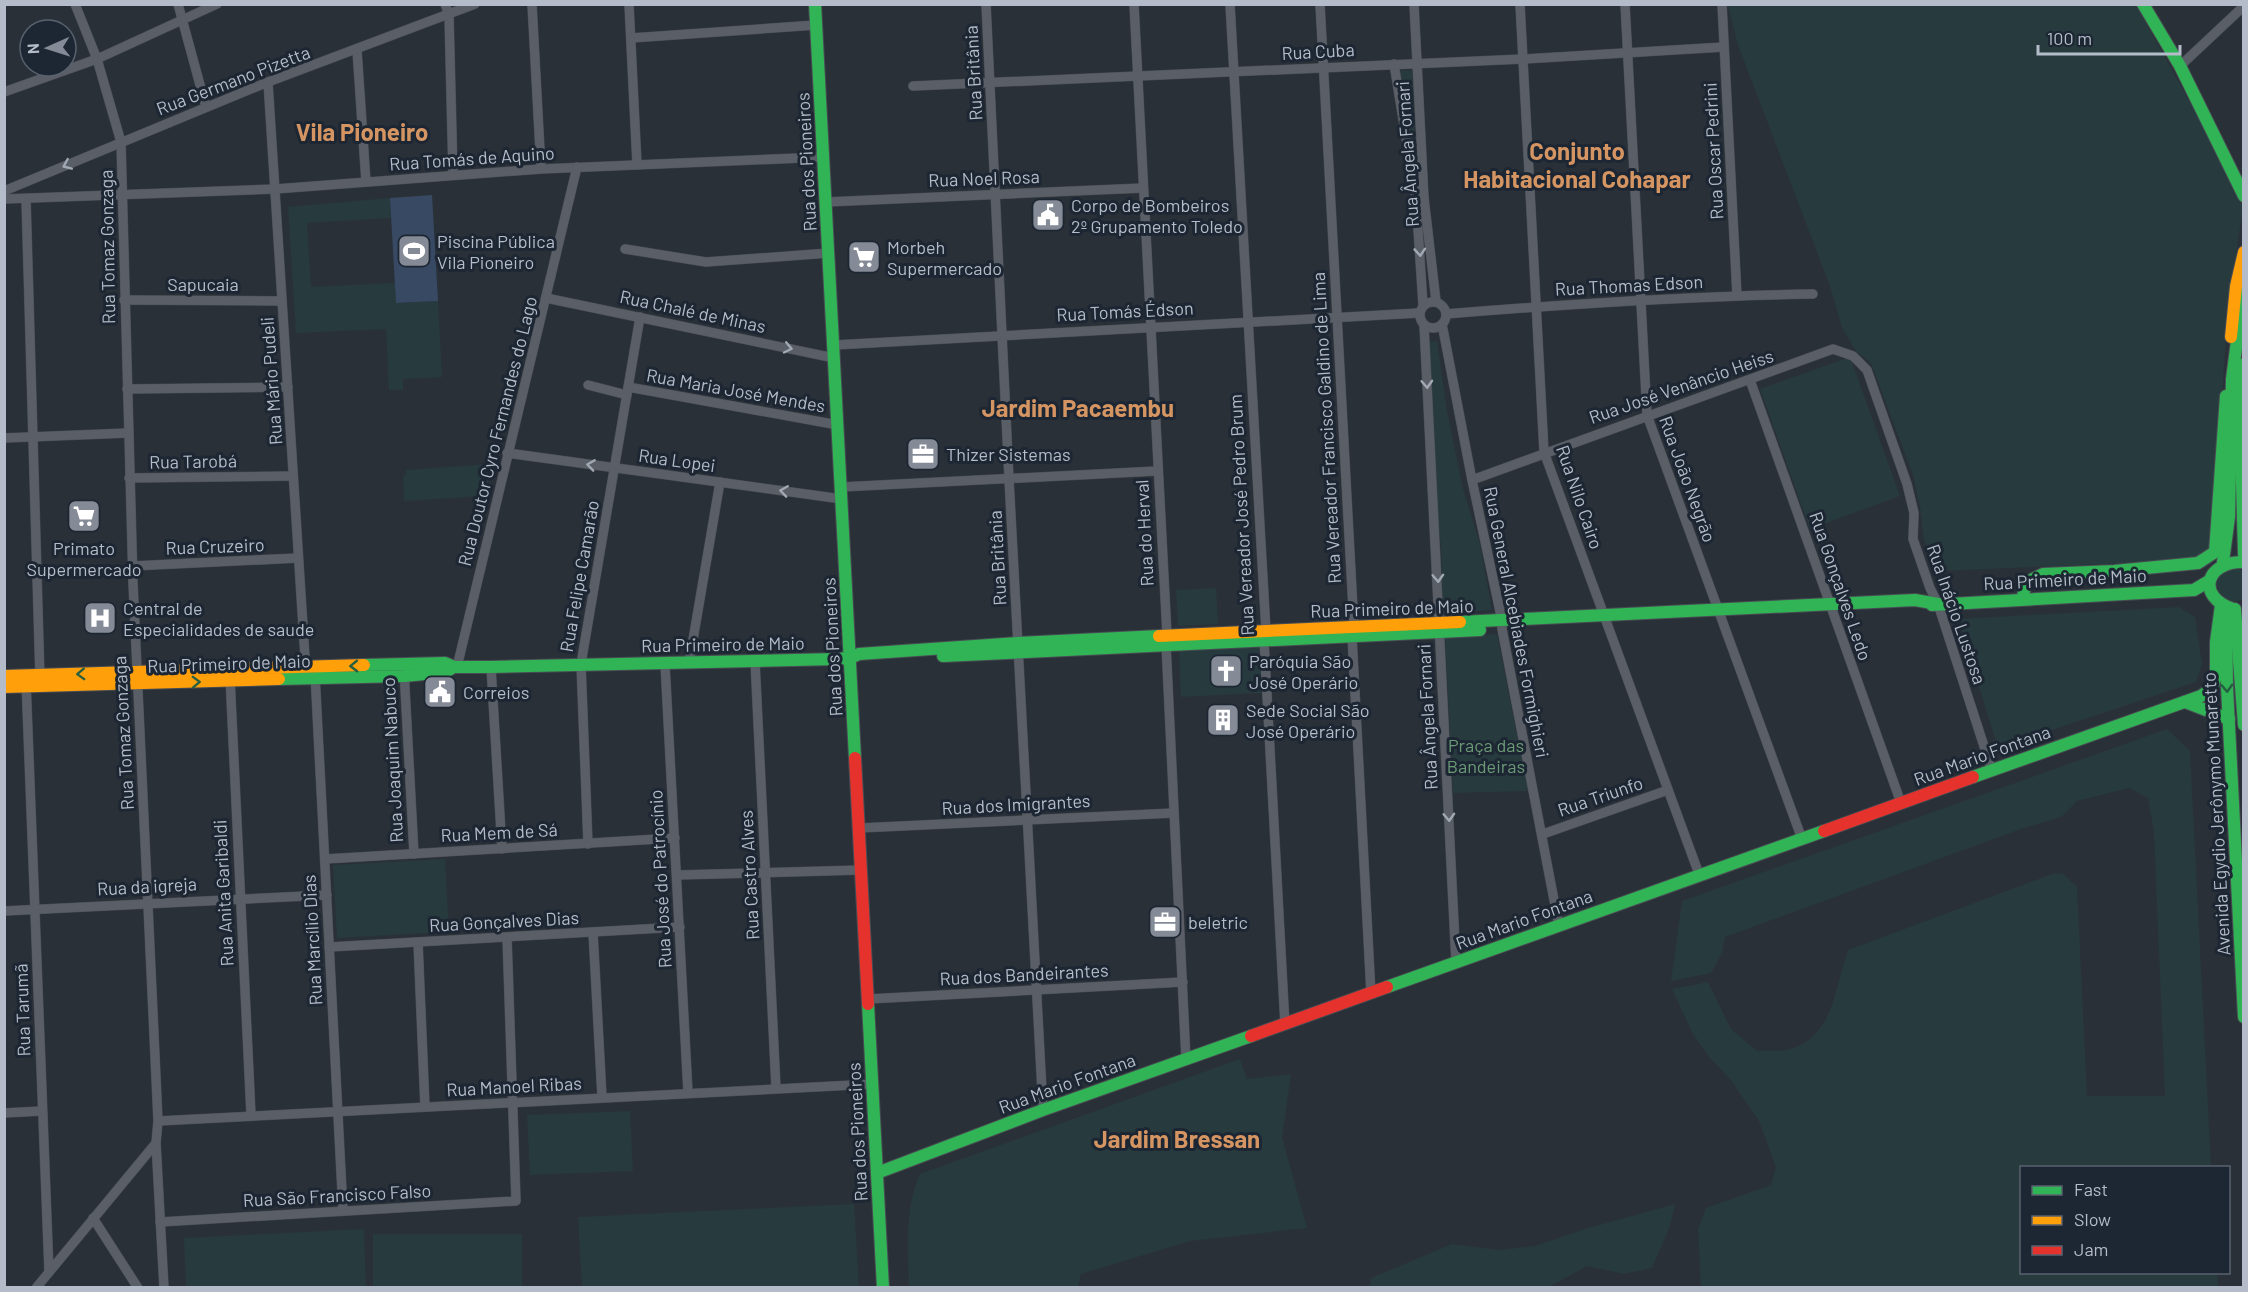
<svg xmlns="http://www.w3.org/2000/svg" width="2248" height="1292" font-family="Barlow,sans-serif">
<rect width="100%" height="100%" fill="#2a3038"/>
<g fill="#273a3e">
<polygon points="1728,5 2136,5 2241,195 2243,206 2228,311 2211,548 2202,556 2176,561 1937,571 1924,540 1920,507 1913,475 1871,363 1856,351 1842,328 1830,286 1738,45"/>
<polygon points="1412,70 1416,159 1398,71"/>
<polygon points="390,198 391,218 307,223 311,287 395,283 396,303 438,301 442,377 403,379 403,390 389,390 386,329 296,333 288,207"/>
<polygon points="1437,341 1447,411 1463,489 1480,544 1492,610 1443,614 1441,547 1434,490 1426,342"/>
<polygon points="1850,357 1900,496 1810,529 1760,389"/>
<polygon points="492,464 485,496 404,501 403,476 406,475 406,470"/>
<polygon points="2235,567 2243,571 2243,599 2231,603 2220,596 2216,583 2222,571"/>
<polygon points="1216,588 1218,624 1178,626 1176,590"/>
<polygon points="2179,607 2195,617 2202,664 2196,682 1998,748 1958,619"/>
<polygon points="1497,634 1528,791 1453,793 1445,636"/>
<polygon points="1259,647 1262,693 1181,697 1179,651"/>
<path d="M2167,729L2190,751L2211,1167L2022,1168V1272L2217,1273L2218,1287H1701L1698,1229L1706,1208L1771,1185L1776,1167L1759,1121L1730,1079L1710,1058L1693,1034L1672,989L1708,982L1731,1029L1757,1051C1767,1050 1780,1052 1790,1049C1834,1037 1835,986 1848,950L2052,874L2062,873L2077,887L2087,1096H2165L2154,832L2148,798L2129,788L2077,801L2061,817L2021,829L1725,937L1722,953L1711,973L1671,981L1682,901Z"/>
<polygon points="445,859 449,932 337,938 333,865"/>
<path d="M1240,1059L1247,1079L1291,1074L1282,1137L1307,1228L1190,1241L1081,1274L1078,1287H909C908,1249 904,1210 920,1174Z"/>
<polygon points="630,1111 633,1171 530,1175 527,1115"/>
<polygon points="854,1204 859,1287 582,1287 578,1217"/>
<polygon points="1675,1204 1670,1226 1652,1268 1624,1274 1587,1266 1549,1287 1370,1287 1371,1278 1452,1244 1499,1250 1535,1246 1585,1229"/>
<polygon points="364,1229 366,1287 186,1287 184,1238"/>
<rect x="373" y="1234" width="149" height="53"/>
</g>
<polygon fill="#384963" points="432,195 438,301 396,303 390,198"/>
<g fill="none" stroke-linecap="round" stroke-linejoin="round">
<g stroke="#484c53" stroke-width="10">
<g id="street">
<polyline points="75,4 97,59 121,142 133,583 158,1121 156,1143 164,1288"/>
<polyline points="178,4 206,107"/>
<polyline points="445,4 449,15 453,175"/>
<polyline points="532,4 541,169"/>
<polyline points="629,4 637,165"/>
<polyline points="986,4 1009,479 1043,1110"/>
<polyline points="1134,4 1167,635 1166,644 1186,1060"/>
<polyline points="1230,4 1266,631 1264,640 1285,1025"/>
<polyline points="1320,4 1354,627 1352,636 1371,994"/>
<polyline points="1414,4 1424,198 1436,301"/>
<polyline points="1520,4 1544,452 1699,874"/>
<polyline points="1625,4 1647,415 1802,839"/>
<polyline points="1722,4 1737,296"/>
<polyline points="631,38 816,25"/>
<polyline points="357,50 366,182"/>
<polyline points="1394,64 1416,199 1423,305"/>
<polyline points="2180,66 2244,6"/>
<polyline points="268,82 306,673"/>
<polyline points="913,86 1523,59 1724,47"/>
<polyline points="4,92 97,59 217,4"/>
<polyline points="4,191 268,82 475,4"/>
<polyline points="4,199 275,189 541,169 824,157"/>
<polyline points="26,199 40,679"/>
<polyline points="826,202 1143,188"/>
<polyline points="625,249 706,262 829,253"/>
<polyline points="546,298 834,358"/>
<polyline points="124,300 282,301"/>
<circle cx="1433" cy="315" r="13"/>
<path d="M1446,314C1568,304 1691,296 1813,294"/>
<polyline points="1442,324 1472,480 1502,621 1502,629 1559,926"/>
<polyline points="1424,325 1456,963"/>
<polyline points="834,345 1419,313"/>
<polyline points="1750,380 1901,803"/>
<polyline points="588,385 627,395"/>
<polyline points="628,387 838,425"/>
<polyline points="127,389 288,387"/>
<polyline points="4,438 128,433"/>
<polyline points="507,453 842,499"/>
<polyline points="129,478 293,476"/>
<polyline points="1472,480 1833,349 1853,356 1867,370 1907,484 1914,513 1913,539 1930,588 1938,604 1992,771"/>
<polyline points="841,487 1157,471"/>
<polyline points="132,566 298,558"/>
<polyline points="755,661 776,1088"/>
<polyline points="689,663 720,482"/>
<polyline points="665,664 688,1093"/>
<polyline points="457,667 577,167"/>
<polyline points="491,667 502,849"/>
<polyline points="404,670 414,854"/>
<polyline points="315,674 343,1211"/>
<polyline points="230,677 251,1115"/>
<polyline points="26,681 49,1272"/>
<polyline points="859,828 1174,813"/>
<polyline points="1543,834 1668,790"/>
<polyline points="588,844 581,664 640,317"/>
<polyline points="325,859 675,838"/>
<polyline points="677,875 861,870"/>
<polyline points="4,911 327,895"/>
<polyline points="593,932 602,1097"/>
<polyline points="418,942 425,1107"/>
<polyline points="329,947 680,927"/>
<polyline points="868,999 1183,982"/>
<polyline points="4,1113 42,1111"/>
<polyline points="158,1121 873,1084"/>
<polyline points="93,1218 138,1288"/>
<polyline points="160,1222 516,1201 507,937"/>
<polyline points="36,1288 156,1143"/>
</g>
</g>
<g stroke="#484c53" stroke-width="14">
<g id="fast">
<polyline points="815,4 855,758"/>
<polyline points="2143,4 2180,66 2244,196"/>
<polyline points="2244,364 2241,446 2244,554"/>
<polyline points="2223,562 2229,517 2232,379 2244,287"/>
<polyline points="2023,599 2024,590 2029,581 2043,574 2114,571 2198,563 2215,552 2226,396"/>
<polyline points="1932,605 2194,590 2209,581"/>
<polyline points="2226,608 2227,687 2244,1017"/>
<path d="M2233,609C2196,597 2205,561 2244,562"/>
<polyline points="2235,609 2244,725"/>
<polyline points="1460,622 1915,600 1938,604"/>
<polyline points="943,656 1480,630"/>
<polyline points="364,665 445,663 454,667 491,667 837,659 850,658 859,654 1018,643 1159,636"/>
<polyline points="279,679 404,676 445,672 454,667"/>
<polyline points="2185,702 2229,719"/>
<polyline points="1973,777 2201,696 2212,688 2216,676 2216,642 2221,605"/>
<polyline points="1387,987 1824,831"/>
<polyline points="868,1004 883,1288"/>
<polyline points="877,1173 1043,1110 1251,1036"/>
</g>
</g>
<g stroke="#484c53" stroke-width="14">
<g id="slow">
<polyline points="2231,337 2236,286 2244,252"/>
<polyline points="1159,636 1460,622"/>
<polyline points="4,676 364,665"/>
<polyline points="4,687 279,679"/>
</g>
</g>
<g stroke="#484c53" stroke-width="14">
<g id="jam">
<polyline points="855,758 868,1004"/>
<polyline points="1824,831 1973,777"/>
<polyline points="1251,1036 1387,987"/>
</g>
</g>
<use href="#street" stroke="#5a5e66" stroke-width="9"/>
<use href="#fast" stroke="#30b455" stroke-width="12"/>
<use href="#slow" stroke="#ff9f0a" stroke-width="12"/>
<use href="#jam" stroke="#e5322d" stroke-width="12"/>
</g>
<defs><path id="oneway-chevron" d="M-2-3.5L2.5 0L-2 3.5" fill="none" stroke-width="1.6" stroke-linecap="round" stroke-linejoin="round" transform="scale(1.5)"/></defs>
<g stroke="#a2a9b5">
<use href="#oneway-chevron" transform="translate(67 165) rotate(157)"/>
<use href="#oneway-chevron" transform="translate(1420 252) rotate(86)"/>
<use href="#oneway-chevron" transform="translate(788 348) rotate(12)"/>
<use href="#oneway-chevron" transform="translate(1427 384) rotate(87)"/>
<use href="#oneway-chevron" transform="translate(591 465) rotate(-172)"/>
<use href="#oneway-chevron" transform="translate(784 491) rotate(-172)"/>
<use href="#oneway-chevron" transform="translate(1438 578) rotate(87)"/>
<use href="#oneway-chevron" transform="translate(1449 817) rotate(87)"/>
</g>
<g stroke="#255f41">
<use href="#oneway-chevron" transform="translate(354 666) rotate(179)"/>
<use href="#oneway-chevron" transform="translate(81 674) rotate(178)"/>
<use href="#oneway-chevron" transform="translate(196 682) rotate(-2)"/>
<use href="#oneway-chevron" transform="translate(2227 688) rotate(88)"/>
</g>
<defs>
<g id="civic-square" transform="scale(1.725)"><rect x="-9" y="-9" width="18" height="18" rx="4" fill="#848b96" stroke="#1d2633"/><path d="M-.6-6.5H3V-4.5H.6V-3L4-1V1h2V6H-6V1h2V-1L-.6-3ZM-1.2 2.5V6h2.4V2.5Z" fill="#fff"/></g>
<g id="stadium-square" transform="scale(1.725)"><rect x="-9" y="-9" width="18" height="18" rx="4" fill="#848b96" stroke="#1d2633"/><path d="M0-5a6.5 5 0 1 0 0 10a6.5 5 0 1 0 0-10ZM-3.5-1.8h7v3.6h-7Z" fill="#fff"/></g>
<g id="supermarket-square" transform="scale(1.725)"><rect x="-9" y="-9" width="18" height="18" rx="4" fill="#848b96" stroke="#1d2633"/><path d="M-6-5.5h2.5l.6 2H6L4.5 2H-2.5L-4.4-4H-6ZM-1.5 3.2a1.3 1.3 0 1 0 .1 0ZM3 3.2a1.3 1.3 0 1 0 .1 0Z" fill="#fff"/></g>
<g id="office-square" transform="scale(1.725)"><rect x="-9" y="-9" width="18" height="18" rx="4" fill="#848b96" stroke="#1d2633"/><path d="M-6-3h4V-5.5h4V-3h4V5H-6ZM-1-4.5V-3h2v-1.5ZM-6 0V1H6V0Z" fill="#fff"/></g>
<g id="hospital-square" transform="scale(1.725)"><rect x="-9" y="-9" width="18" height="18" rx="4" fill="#848b96" stroke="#1d2633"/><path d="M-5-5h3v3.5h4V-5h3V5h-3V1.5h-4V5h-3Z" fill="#fff"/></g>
<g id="church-square" transform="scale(1.725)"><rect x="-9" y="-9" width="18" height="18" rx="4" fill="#848b96" stroke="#1d2633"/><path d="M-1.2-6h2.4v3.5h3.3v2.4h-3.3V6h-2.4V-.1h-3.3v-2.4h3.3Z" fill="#fff"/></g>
<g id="building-square" transform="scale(1.725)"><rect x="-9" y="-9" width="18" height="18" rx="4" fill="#848b96" stroke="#1d2633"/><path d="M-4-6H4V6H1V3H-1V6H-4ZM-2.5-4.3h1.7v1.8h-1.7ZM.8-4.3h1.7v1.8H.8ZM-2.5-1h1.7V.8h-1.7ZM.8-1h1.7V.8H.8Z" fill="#fff"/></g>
</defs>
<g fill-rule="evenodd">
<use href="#civic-square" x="1048" y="215"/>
<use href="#stadium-square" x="414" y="251"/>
<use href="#supermarket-square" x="864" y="257"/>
<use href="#office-square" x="923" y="454"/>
<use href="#supermarket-square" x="84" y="516"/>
<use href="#hospital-square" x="100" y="618"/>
<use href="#church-square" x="1226" y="671"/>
<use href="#civic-square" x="440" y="692"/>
<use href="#building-square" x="1223" y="720"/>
<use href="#office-square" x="1165" y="922"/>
</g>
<g text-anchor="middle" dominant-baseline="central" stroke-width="6" stroke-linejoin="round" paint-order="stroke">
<g font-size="18" fill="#b4bcc9" stroke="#1d2633">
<text transform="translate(1318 51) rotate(-3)">Rua Cuba</text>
<text transform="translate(973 73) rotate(-93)">Rua Britânia</text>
<text transform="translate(233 80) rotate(-21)">Rua Germano Pizetta</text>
<text transform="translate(1713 151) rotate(-93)">Rua Oscar Pedrini</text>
<text transform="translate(1407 154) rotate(-94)">Rua Ângela Fornari</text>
<text transform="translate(472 158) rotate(-4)">Rua Tomás de Aquino</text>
<text transform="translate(806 162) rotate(-93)">Rua dos Pioneiros</text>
<text transform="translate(984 178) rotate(-2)">Rua Noel Rosa</text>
<text transform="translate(107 247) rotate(-91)">Rua Tomaz Gonzaga</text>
<text x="203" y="284">Sapucaia</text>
<text transform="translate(1629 285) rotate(-3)">Rua Thomas Edson</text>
<text transform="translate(693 311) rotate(12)">Rua Chalé de Minas</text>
<text transform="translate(1125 311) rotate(-3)">Rua Tomás Édson</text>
<text transform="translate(271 381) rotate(-94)">Rua Mário Pudeli</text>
<text transform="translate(1681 386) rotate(-19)">Rua José Venâncio Heiss</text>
<text transform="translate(736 390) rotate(10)">Rua Maria José Mendes</text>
<text transform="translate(1326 428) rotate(-93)">Rua Vereador Francisco Galdino de Lima</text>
<text transform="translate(497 431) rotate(-76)">Rua Doutor Cyro Fernandes do Lago</text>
<text transform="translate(677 460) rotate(8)">Rua Lopei</text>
<text transform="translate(193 461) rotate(-1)">Rua Tarobá</text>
<text transform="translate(1688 479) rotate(70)">Rua João Negrão</text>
<text transform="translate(1580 497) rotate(71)">Rua Nilo Cairo</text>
<text transform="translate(1241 515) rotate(-93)">Rua Vereador José Pedro Brum</text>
<text transform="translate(1144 533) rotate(-93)">Rua do Herval</text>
<text transform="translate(215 546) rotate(-2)">Rua Cruzeiro</text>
<text transform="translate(997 558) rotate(-93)">Rua Britânia</text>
<text transform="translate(579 576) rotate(-80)">Rua Felipe Camarão</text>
<text transform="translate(2065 579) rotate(-3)">Rua Primeiro de Maio</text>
<text transform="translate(1841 586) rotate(71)">Rua Gonçalves Ledo</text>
<text transform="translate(1392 608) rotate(-2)">Rua Primeiro de Maio</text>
<text transform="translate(1957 614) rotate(71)">Rua Inácio Lustosa</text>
<text transform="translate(1517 622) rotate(79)">Rua General Alcebiades Formighieri</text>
<text transform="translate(723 644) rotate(-1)">Rua Primeiro de Maio</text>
<text transform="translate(832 647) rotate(-93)">Rua dos Pioneiros</text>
<text transform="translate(229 663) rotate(-2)">Rua Primeiro de Maio</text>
<text transform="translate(1427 717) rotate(-93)">Rua Ângela Fornari</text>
<text transform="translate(123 733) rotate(-93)">Rua Tomaz Gonzaga</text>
<text transform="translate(1982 755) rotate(-20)">Rua Mario Fontana</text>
<text transform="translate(392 760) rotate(-93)">Rua Joaquim Nabuco</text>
<text transform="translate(1600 796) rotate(-19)">Rua Triunfo</text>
<text transform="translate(1016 804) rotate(-3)">Rua dos Imigrantes</text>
<text transform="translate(2216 814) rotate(-93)">Avenida Egydio Jerônymo Munaretto</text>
<text transform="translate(499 832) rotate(-3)">Rua Mem de Sá</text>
<text transform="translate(749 875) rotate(-93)">Rua Castro Alves</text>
<text transform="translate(660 879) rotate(-93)">Rua José do Patrocínio</text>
<text transform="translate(147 886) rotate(-3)">Rua da igreja</text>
<text transform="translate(223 893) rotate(-93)">Rua Anita Garibaldi</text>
<text transform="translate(1524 919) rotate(-20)">Rua Mario Fontana</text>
<text transform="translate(504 921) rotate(-3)">Rua Gonçalves Dias</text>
<text transform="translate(312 940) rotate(-93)">Rua Marcílio Dias</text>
<text transform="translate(1024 974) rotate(-3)">Rua dos Bandeirantes</text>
<text transform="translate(22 1010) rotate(-92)">Rua Tarumã</text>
<text transform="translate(1067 1083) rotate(-20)">Rua Mario Fontana</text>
<text transform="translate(514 1086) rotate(-3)">Rua Manoel Ribas</text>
<text transform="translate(857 1132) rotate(-93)">Rua dos Pioneiros</text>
<text transform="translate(337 1195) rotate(-3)">Rua São Francisco Falso</text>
</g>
<g font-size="18" fill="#b4bcc9" stroke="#1d2633" text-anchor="start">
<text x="1071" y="205">Corpo de Bombeiros<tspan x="1071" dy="21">2º Grupamento Toledo</tspan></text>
<text x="437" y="241">Piscina Pública<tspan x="437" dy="21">Vila Pioneiro</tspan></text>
<text x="887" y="247">Morbeh<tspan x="887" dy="21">Supermercado</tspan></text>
<text x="946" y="454">Thizer Sistemas</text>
<text x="84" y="548" text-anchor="middle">Primato<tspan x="84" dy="21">Supermercado</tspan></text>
<text x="123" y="608">Central de<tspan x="123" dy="21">Especialidades de saude</tspan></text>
<text x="1249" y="661">Paróquia São<tspan x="1249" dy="21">José Operário</tspan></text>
<text x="463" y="692">Correios</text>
<text x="1246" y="710">Sede Social São<tspan x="1246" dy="21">José Operário</tspan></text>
<text x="1188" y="922">beletric</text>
</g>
<g font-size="18" fill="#6b9a76" stroke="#1d2633">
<text x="1486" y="745">Praça das<tspan x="1486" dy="21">Bandeiras</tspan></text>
</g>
<g font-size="24" font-weight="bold" fill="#d59563" stroke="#1d2633">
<text x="362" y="131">Vila Pioneiro</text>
<text x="1577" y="150">Conjunto<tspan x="1577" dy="28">Habitacional Cohapar</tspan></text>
<text x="1078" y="407">Jardim Pacaembu</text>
<text x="1177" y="1138">Jardim Bressan</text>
</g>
</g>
<rect width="2248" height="1292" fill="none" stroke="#b4bcc9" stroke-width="12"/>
<rect x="2020" y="1166" width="210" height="108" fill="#1d2633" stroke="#59626f" stroke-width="1.5"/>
<rect x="2032" y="1186" width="30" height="9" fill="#30b455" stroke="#59626f" stroke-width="1.5"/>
<text x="2074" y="1196" font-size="18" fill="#b4bcc9">Fast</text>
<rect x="2032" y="1216" width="30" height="9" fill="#ff9f0a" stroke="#59626f" stroke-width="1.5"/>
<text x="2074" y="1226" font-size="18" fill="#b4bcc9">Slow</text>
<rect x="2032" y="1246" width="30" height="9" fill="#e5322d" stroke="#59626f" stroke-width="1.5"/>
<text x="2074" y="1256" font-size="18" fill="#b4bcc9">Jam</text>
<g transform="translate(48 48) rotate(267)"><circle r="28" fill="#1d2633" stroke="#59626f" stroke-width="1.5"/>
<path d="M0-4.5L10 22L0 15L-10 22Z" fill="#848b96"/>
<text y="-9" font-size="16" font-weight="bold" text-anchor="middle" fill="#b4bcc9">N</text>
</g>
<path d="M2038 45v9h142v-9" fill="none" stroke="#b4bcc9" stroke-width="3"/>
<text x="2047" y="45" font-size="18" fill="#b4bcc9" stroke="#1d2633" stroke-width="4.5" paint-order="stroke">100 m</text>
</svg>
